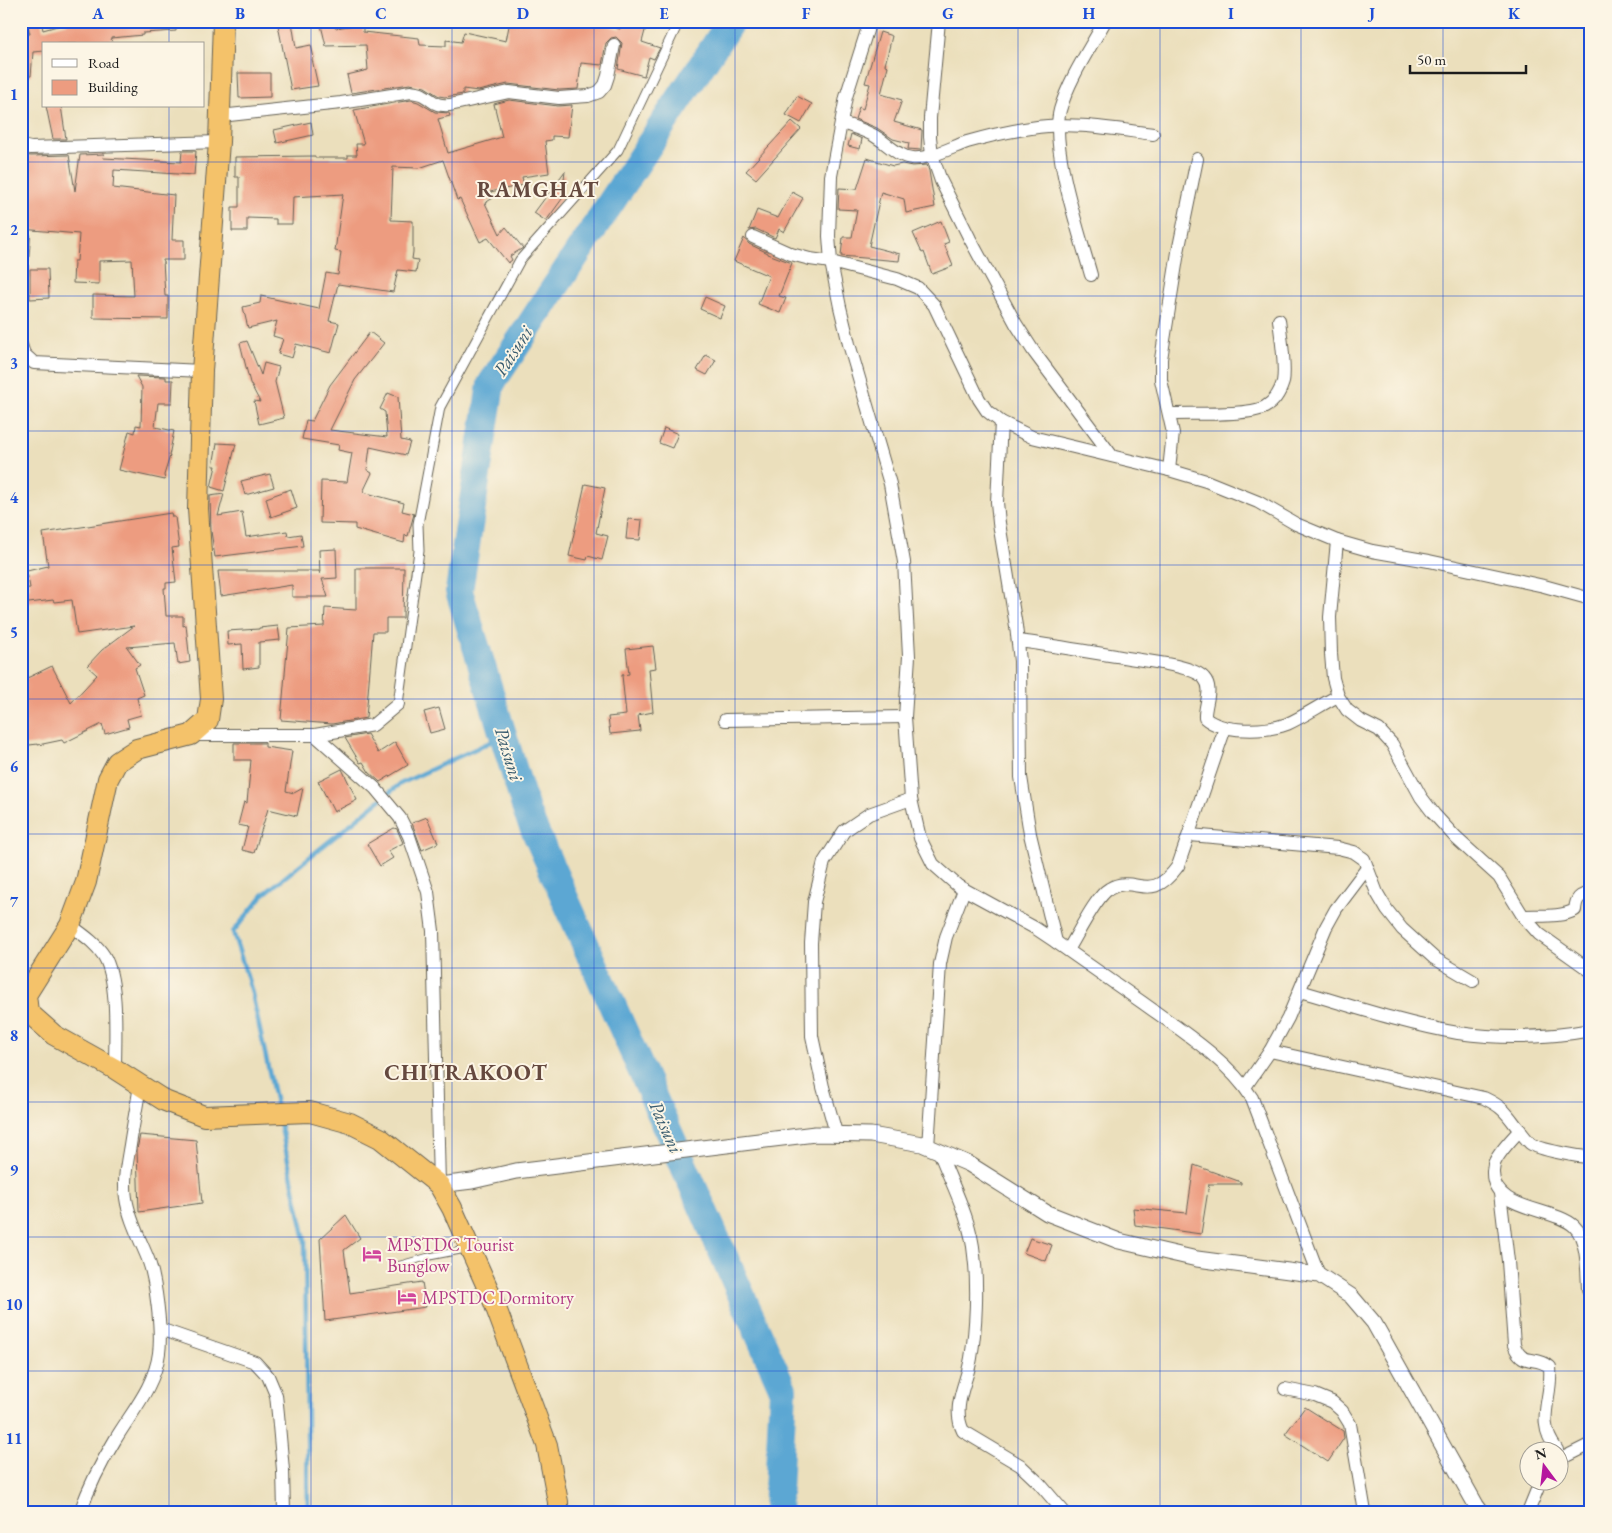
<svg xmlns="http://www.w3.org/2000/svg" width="1612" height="1533" font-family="'EB Garamond',serif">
<rect width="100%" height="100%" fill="#fcf5e5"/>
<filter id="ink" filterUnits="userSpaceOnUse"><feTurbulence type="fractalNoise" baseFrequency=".02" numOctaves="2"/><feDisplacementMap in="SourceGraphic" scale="10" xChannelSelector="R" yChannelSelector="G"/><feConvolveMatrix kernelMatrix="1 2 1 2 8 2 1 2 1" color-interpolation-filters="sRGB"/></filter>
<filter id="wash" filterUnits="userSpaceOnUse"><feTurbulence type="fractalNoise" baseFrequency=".0096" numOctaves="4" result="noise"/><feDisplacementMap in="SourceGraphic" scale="20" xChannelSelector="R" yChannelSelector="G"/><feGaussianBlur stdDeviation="1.12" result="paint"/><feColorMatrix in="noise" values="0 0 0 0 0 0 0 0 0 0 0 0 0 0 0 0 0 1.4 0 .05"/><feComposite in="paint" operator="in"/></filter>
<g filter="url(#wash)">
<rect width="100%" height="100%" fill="#ebdfbc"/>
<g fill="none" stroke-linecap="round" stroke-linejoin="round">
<g stroke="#5ba7d3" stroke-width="4.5">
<polyline points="277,1108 251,989 233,932 264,894 400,784 503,736"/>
<polyline points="279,1118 305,1240 308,1512"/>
</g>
<polyline stroke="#5ba7d3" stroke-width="28" points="731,21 491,384 459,591 527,813 783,1389 777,1512"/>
</g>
<g id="blocks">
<g fill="#ed9c80">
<polygon points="27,21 41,21 43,30 75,21 176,21 176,31 143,33 143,35 111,38 112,44 44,44 44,51 33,52 31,76 21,76 21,35 30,34"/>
<polygon points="320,21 334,21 335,28 363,24 363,32 419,38 420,45 446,46 446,40 461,42 464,32 506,41 510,21 593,21 620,29 622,21 626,21 646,27 642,42 660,48 654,59 649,57 644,76 618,69 622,43 616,37 611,38 606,43 602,65 581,63 578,89 559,90 508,84 478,91 463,89 463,94 445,97 439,96 425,87 410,84 351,93 347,75 368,70 366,45 326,46"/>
<polygon points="292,22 296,48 311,45 314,58 312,59 318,86 291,90 278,25"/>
<polygon points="880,32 892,36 885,65 888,66 881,94 902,100 894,122 922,130 921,150 908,149 909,143 893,139 877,128 855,119 859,107 863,109 870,84 865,83"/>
<polygon points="238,73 270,73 270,97 239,98"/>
<polygon points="797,96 812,104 801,123 786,115"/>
<polygon points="411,100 418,102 435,112 449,113 450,116 438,119 448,153 502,137 494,104 509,100 558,106 572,105 568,137 552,136 552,140 545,141 549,173 522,177 524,185 490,192 493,198 485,203 500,234 506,227 523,248 510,256 512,260 508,263 488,238 480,242 460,199 457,200 443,160 419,168 393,167 391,220 413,221 413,252 412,259 418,260 416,272 398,270 393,292 338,284 329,321 339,323 331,353 296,344 292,358 278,354 283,339 273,336 277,321 248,328 243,307 260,303 261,296 319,309 326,273 338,275 341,252 335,251 343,194 293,197 292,224 276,224 276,219 247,218 247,231 232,231 232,207 239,207 239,177 235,177 235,157 315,156 315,158 348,158 348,155 357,155 356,144 364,144 354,110"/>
<polygon points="46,106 61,106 66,139 53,139"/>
<polygon points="792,121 801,129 756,179 746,171"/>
<polygon points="311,122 313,135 277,143 274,130"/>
<polygon points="851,134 862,139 860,149 848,146"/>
<polygon points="182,151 196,151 194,175 114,170 113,188 174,195 172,240 184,240 184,260 163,260 165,296 168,296 168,319 93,318 93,295 134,296 132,260 99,261 99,284 73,283 74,261 77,261 79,234 21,229 21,175 23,155 31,156 69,155 75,191 80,155 104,154 103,158 181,162"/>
<polygon points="867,158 893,166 902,164 912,166 927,165 929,171 935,207 906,213 904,199 881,192 869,246 900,254 899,261 841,256 843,237 852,237 857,210 838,209 839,188 857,189"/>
<polygon points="565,171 562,199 546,221 534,213"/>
<polygon points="792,192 803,198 784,232 779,229 775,238 756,229 749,230 757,210 778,218"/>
<polygon points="941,221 949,242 944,244 953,266 932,274 924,252 922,253 913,233"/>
<polygon points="744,238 749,244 768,253 768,254 792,263 779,296 786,298 780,313 758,304 769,276 734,261"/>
<polygon points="30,269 48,269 49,298 30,299"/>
<polygon points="705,297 725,306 720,318 700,309"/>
<polygon points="370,332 384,343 355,380 330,430 387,437 385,412 380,409 388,393 398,397 401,440 410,442 406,455 370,447 367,470 372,473 363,492 404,503 402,511 414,514 408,536 405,535 404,543 355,529 355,524 320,523 321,481 347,482 352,453 338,450 339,445 302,439 306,420 312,421 330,385"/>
<polygon points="247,341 261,375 264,363 279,367 275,382 284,418 259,424 254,401 260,402 250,383 240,343"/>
<polygon points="706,355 716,360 707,375 697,370"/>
<polygon points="136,376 166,377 166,380 173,380 172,403 158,403 155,427 174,431 169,456 170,456 164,475 165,480 119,470 129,431 135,433 136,425 141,426 142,387"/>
<polygon points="664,428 678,434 672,448 659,443"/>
<polygon points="217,443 236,444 224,491 211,487 216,466 213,466"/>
<polygon points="270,474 274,487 245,495 241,481"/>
<polygon points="585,484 605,488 596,533 608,536 602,560 588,556 587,560 569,556"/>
<polygon points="291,489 297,508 271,517 266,498"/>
<polygon points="224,494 218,516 242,512 246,537 287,531 288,536 301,534 303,546 215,557 211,531 210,496"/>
<polygon points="171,513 172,517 175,517 179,547 172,548 176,582 166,583 166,588 164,588 166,616 183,616 183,626 186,625 190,662 178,664 175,643 127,647 140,665 135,668 144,695 137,698 141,715 127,719 129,727 105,734 102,724 64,743 62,740 38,745 38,744 21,746 21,681 52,666 71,703 97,675 87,666 102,650 134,626 77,634 72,600 54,602 53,600 21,604 21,589 30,588 27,571 48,566 43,533"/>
<polygon points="628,519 642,520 640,540 626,539"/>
<polygon points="336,549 337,578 322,579 328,597 292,597 292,585 221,596 218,571 319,571 320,574 319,550"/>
<polygon points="356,568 404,568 403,618 386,618 386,632 373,632 366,718 332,724 281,720 289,628 324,626 325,608 356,610"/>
<polygon points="278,626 280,640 259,642 259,667 243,669 242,644 228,645 227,631 259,629 259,628"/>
<polygon points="653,646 656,668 649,669 653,712 638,715 640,731 610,734 608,717 626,715 622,675 629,674 626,649"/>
<polygon points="439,708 445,729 430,733 424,712"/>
<polygon points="367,734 378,753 395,742 408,765 380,782 369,772 363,762 360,763 345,738"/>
<polygon points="234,743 265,743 265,747 292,751 286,791 294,793 303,788 297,816 268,809 254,853 242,850 248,827 238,825 244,802 247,803 251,760 234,760"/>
<polygon points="342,769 357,800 334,812 318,781"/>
<polygon points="427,817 438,843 422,850 412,823"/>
<polygon points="394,828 397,829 403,843 388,851 393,858 380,866 367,844"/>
<polygon points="140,1135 196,1140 202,1203 139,1212 137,1150"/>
<polygon points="1194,1165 1241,1182 1241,1184 1209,1184 1201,1234 1135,1225 1133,1208 1187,1213"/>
<polygon points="346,1215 360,1238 344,1250 350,1293 422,1282 426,1307 325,1321 320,1239"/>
<polygon points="1030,1238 1052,1245 1046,1261 1024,1253"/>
<polygon points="1305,1407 1343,1431 1344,1438 1328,1462 1285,1434"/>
</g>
</g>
</g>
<g filter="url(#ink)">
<use href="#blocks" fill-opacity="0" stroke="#646054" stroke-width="1"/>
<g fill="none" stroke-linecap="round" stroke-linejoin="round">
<g stroke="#646054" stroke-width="8">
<polyline id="service" points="399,1265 427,1257 468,1249"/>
</g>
<g stroke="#646054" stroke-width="11">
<polyline id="pedestrian" points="398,704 419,551 418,524 440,407 520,260 618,150 679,21"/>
</g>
<g stroke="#646054" stroke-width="14">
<g id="minor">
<path d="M870,21L846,97L841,123L831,176L829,236L831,262L840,307L849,344L890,484L904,562L909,656L905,717L911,799L920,838L933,864L958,886L1035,928L1056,942C1085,962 1114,983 1143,1003C1179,1029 1228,1060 1252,1098L1319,1275"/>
<polyline points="939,21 930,118 930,137 932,155 941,181 970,239 1016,324 1034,352 1112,456"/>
<path d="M220,116L341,103L411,92C415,93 420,93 423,95C436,102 433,106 450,105L509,92L559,98L588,96L599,92L605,85L608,76L614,45"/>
<path d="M841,123C852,126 863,130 873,135C886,142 898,157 912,158C929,160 952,147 967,142C988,136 1010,131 1031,128C1072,121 1113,129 1153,134"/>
<polyline points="21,146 31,148 219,142"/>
<polyline points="753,237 791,254 810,259 831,262 897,279 918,288 934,305 979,399 987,411 1001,422 1032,437 1169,470 1206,481 1258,502 1296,524 1337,541 1372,551 1429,561 1544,586 1591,599"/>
<polyline points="21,275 24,237"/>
<path d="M1091,275C1080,235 1050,148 1060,110C1069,79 1089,50 1105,21"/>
<polyline points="21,345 24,354 34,363 202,371"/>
<path d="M1170,414C1191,413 1248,416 1265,407C1274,402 1280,392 1283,382C1286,366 1281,337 1279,320"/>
<polyline points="1001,422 997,502 999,523 1016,626 1020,661 1021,777 1030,834 1056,942"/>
<polyline points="1169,470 1173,433 1161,380 1161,359 1178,252 1197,159"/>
<polyline points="1337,541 1330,617 1331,654 1333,678 1338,696 1347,710 1361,721 1379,730 1392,744 1421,797 1434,814 1456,838 1499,877 1523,916 1539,934 1591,971"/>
<path d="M1018,641C1051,645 1083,651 1116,656C1135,660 1192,664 1204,678C1214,689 1204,705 1205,718C1222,733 1266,732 1287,724C1303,717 1322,704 1338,696"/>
<polyline points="725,720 905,717"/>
<polyline points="191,735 315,735 373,725 398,704"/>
<polyline points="315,735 375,788 400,818 409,836 428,892 433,931 439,1185"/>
<polyline points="1190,835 1338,848 1354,852 1364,859 1377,893 1387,910 1402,929 1434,958 1473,981"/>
<path d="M1523,916C1539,915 1560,918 1575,910C1576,899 1579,894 1591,894"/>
<path d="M70,925C82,934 96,943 104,956C119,981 115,1040 115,1069"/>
<path d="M1068,950C1077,936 1096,896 1109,889C1136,873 1149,906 1178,866L1225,728"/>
<path d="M1300,991C1352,1006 1405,1024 1458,1033C1501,1039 1548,1038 1591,1030"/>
<path d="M1270,1051L1484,1098C1505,1108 1507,1114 1520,1131C1523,1135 1527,1140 1530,1143C1539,1150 1580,1157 1591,1157"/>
<polyline points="1245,1087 1270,1051 1288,1018 1326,927 1336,909 1367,868"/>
<path d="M1520,1130C1512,1139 1498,1153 1494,1164C1494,1165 1493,1170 1493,1172C1492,1211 1553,1207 1574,1226C1588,1239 1587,1272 1588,1289"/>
<polyline points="836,1133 823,1087 812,1036 811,943 814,902 824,862 844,831 869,814 911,799"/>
<polyline points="928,1147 940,964 946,937 964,890"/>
<path d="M939,1151C952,1185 971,1219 974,1255C978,1286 976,1328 971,1358C967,1383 951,1406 963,1431L1020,1465L1039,1483L1064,1512"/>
<path d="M1500,1193L1508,1261L1514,1345C1523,1368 1535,1354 1550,1367C1553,1400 1534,1420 1557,1450"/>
<polyline points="160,1329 255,1362 268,1376 276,1395 278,1414 283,1470 284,1512"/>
<polyline points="1285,1389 1315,1395 1332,1402 1342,1411 1350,1424 1365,1512"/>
<polyline points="1560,1462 1563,1458 1591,1444"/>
<path d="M80,1512C89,1487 101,1463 115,1440C131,1413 155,1386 159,1353C162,1331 156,1280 148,1259C140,1239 129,1219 126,1198C123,1181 127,1163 130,1145C133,1125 137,1105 140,1085"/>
<polyline points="1528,1512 1541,1480"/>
</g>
</g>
<g stroke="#646054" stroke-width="17">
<polyline id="tertiary" points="439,1185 472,1181 516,1171 815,1134 871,1135 922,1144 969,1164 1047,1213 1119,1241 1197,1259 1319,1275 1351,1296 1374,1323 1476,1505 1481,1512"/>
</g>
<g stroke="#646054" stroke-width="22">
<polyline id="trunk" points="223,21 219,142 202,371 198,509 211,699 208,720 191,735 137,749 117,762 108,779 86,882 70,925 26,995 28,1012 54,1035 115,1069 165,1101 204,1116 310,1112 350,1123 380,1138 439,1185 452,1208 493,1300 547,1445 558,1502 558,1512"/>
</g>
<use href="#service" stroke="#fff" stroke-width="6"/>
<use href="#pedestrian" stroke="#fff" stroke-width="9"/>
<use href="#minor" stroke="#fff" stroke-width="12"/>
<use href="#tertiary" stroke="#fff" stroke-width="15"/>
<use href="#trunk" stroke="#f4c26a" stroke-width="20"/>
</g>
</g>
<path fill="none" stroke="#1d4ed8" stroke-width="1" stroke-opacity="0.55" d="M169,21V44M311,21V1512M452,21V1512M594,21V1512M735,21V1512M877,21V1512M1018,21V1512M1160,21V1512M1301,21V1512M1443,21V1512M169,106V1512M21,162H1591M21,296H1591M21,431H1591M21,565H1591M21,699H1591M21,834H1591M21,968H1591M21,1102H1591M21,1237H1591M21,1371H1591"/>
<defs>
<g id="hotel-bare" transform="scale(1.5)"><path d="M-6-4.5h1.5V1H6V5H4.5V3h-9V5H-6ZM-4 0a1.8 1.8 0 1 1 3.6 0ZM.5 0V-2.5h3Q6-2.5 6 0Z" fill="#d1479c" stroke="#fcf5e5" stroke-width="2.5" paint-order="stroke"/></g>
</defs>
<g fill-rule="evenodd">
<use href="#hotel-bare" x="372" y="1254"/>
<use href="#hotel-bare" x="407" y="1297"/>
</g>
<g text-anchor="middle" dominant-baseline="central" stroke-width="4" stroke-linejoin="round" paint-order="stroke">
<g font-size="18" fill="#b23c85" stroke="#fcf5e5" text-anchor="start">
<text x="387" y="1244">MPSTDC Tourist<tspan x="387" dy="21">Bunglow</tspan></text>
<text x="422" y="1297">MPSTDC Dormitory</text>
</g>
<g font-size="19" font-style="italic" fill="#385b6e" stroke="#fcf5e5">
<text transform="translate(513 351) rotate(-57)">Paisuni</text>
<text transform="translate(509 754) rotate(73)">Paisuni</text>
<text transform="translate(666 1127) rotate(66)">Paisuni</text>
</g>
<g font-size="22" font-weight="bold" letter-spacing="1" fill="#65493f" stroke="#fcf5e5">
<text x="538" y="189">RAMGHAT</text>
<text x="466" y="1072">CHITRAKOOT</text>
</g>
</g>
<rect width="1612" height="1533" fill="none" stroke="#fcf5e5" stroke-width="55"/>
<rect x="42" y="42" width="162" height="65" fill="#fcf5e5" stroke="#a29e95"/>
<rect x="52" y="59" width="25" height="8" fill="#ffffff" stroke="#a29e95"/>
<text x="88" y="68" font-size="15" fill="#1c1c1c">Road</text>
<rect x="52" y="80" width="25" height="15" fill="#ed9c80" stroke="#a29e95"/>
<text x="88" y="92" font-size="15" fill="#1c1c1c">Building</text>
<g transform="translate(1544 1466) rotate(345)"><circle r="24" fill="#fcf5e5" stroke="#a29e95"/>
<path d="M0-4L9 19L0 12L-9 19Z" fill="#b5179e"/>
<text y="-8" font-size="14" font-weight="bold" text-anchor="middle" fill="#1c1c1c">N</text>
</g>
<path d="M1410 65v8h116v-8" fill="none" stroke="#1c1c1c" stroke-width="2.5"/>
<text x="1417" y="65" font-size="15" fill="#1c1c1c" stroke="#fcf5e5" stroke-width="4" paint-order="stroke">50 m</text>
<rect x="28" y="28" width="1556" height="1478" fill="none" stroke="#1d4ed8" stroke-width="2"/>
<g font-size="16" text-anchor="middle" font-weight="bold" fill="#1d4ed8">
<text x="98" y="19">A</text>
<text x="240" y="19">B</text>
<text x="381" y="19">C</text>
<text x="523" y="19">D</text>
<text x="664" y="19">E</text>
<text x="806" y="19">F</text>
<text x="948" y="19">G</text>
<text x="1089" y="19">H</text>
<text x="1231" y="19">I</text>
<text x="1372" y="19">J</text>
<text x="1514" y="19">K</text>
<text x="14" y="100">1</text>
<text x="14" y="235">2</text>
<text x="14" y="369">3</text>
<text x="14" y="503">4</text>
<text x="14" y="638">5</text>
<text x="14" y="772">6</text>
<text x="14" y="907">7</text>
<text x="14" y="1041">8</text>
<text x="14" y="1175">9</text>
<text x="14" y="1310">10</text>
<text x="14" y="1444">11</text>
</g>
</svg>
